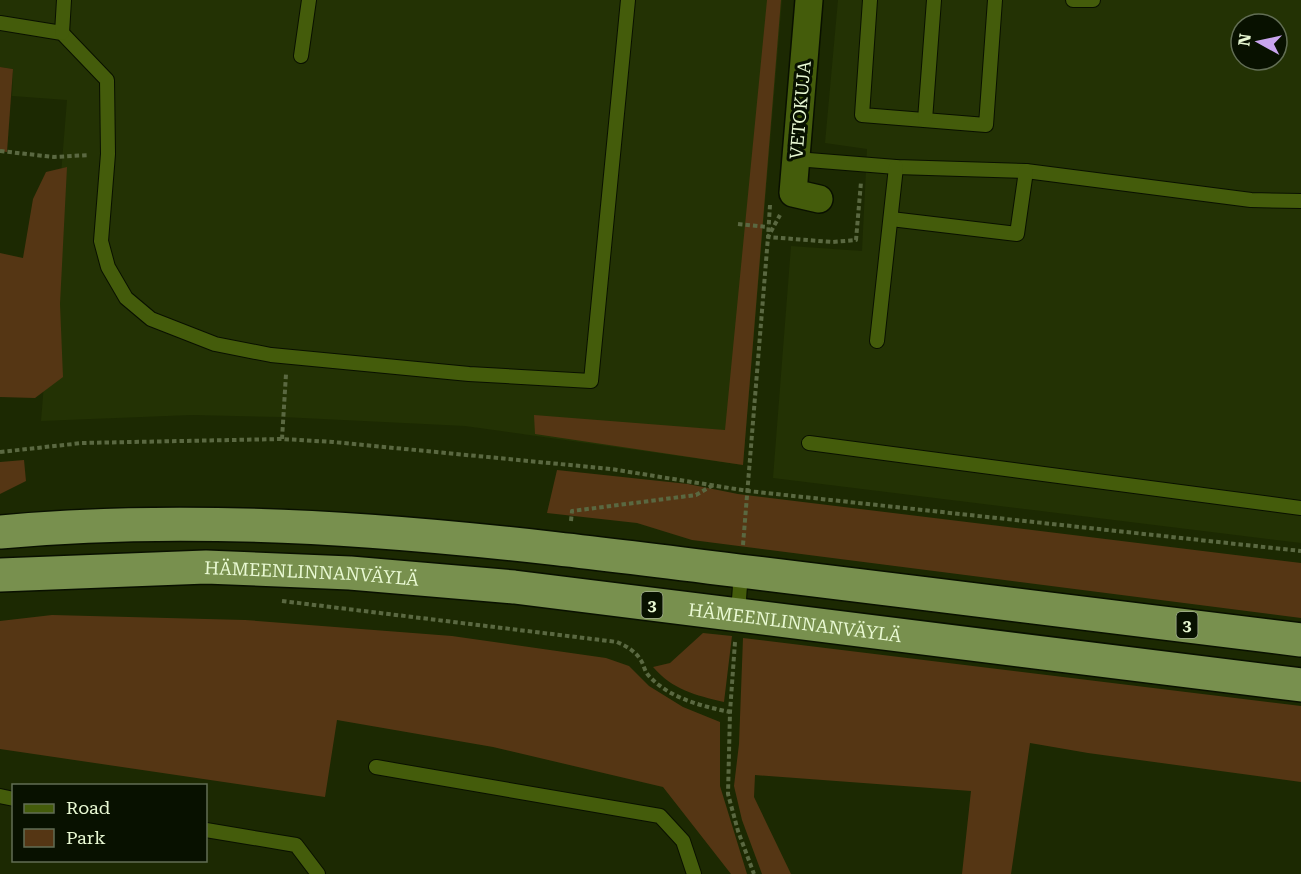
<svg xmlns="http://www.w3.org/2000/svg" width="1301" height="874" font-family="'Roboto Serif',serif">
<rect width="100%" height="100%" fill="#1c2902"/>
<g fill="#233204" fill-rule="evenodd">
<polygon points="0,0 782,0 743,465 465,426 282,417 192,415 41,421 67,100 12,96 13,69 0,67"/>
<path d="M838,0H1301V543L773,478L791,246L862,251L867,149L825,143ZM1241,24H1277V60H1241Z"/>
</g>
<g fill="#553614">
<polygon points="767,0 781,0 743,465 535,434 534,415 725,430"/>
<polygon points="0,67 13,69 7,152 0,151"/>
<polygon points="67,167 60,304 63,377 35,398 0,397 0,253 23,258 33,199 46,172"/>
<polygon points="24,460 26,481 0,494 0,462"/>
<polygon points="557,470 688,484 738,494 1301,563 1301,618 692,540 637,523 547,513"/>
<polygon points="52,615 245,620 452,636 606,658 629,666 649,686 683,707 720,722 720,786 747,874 731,874 663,787 493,747 337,720 325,797 0,749 0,621"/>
<path d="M703,633L732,636L724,702C695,695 673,690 653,667L670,663Z"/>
<polygon points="743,638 1301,706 1301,782 1088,753 1030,743 1011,874 962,874 971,791 755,775 754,797 791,874 762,874 742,820 734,786 739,744"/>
</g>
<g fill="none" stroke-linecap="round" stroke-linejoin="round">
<g stroke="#091000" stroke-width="16">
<g id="service">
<polyline points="870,0 862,115 986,125 995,0"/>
<polyline points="1073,0 1093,0"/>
<polyline points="0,23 62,33 107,80 108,154 101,241 108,267 126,298 151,319 215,344 271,355 469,374 591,381 628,0"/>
<polyline points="62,33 64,0"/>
<polyline points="301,56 309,0"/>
<polyline points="925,120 934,0"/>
<polyline points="796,159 896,167 1026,171 1251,200 1301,201"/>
<polyline points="891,219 1017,234 1026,171"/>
<polyline points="877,341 896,167"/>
<polyline points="809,443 1301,508"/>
<polyline points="738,614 741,571"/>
<polyline points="376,767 660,816 683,841 694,874"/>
<polyline points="0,796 14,799"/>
<polyline points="206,830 296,845 318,874"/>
</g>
</g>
<g stroke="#091000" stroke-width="30">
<polyline id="minor" points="809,0 793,193 819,199"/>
</g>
<g stroke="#091000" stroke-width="36">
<g id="trunk">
<path d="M0,532C248,509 494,540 740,571C927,594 1114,616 1301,640"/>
<path id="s1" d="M0,575L206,567L350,573L514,587L1301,685"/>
</g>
</g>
<g stroke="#5a6841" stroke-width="4" stroke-dasharray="4.5 3" stroke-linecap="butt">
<polyline points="0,151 54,157 89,155"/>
<polyline points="770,205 768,237 832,242 856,240 861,182"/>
<polyline points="738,224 768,227"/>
<polyline points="282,439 286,374"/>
<polyline points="0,452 82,443 282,439 333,442 611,469 748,491 1301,551"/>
<polyline points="571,521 572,511 696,495 713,485"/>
<polyline points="743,545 768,237 780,215"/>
<path d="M282,601L617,642C626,646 635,651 640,659C644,664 644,671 649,676C669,698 701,706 730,712"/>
<polyline points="735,642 730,712 728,794 738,831 754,874"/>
</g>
<use href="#service" stroke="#445c0b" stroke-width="14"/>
<use href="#minor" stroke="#445c0b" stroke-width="27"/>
<use href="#trunk" stroke="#78904e" stroke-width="33"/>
</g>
<g text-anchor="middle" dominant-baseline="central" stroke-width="6" stroke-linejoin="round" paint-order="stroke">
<g fill="#081100" stroke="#a6b394" stroke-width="1.5">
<rect x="641.5" y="592" width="21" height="26" rx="4.5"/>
<rect x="1176.5" y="612" width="21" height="26" rx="4.5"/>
</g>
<g font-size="16" font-weight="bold" fill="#e9f9d3">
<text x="652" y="605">3</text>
<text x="1187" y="625">3</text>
</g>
<g font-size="18" fill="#e9f9d3" stroke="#081100">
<text transform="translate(800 110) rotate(-85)">VETOKUJA</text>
<text stroke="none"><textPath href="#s1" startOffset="312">HÄMEENLINNANVÄYLÄ</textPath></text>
<text stroke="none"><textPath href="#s1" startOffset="798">HÄMEENLINNANVÄYLÄ</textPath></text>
</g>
</g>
<rect x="12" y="784" width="195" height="78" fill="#081100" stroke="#626e54" stroke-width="1.5"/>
<rect x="24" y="804" width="30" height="9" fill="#445c0b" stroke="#626e54" stroke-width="1.5"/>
<text x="66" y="814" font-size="18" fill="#e9f9d3">Road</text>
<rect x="24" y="829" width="30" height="18" fill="#553614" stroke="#626e54" stroke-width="1.5"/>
<text x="66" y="844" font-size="18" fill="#e9f9d3">Park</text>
<g transform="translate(1259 42) rotate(278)"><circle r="28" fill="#081100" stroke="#626e54" stroke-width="1.5"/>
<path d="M0-4.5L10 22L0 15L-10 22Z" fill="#c9a5ee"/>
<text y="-9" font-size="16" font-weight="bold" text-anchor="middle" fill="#e9f9d3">N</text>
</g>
</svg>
